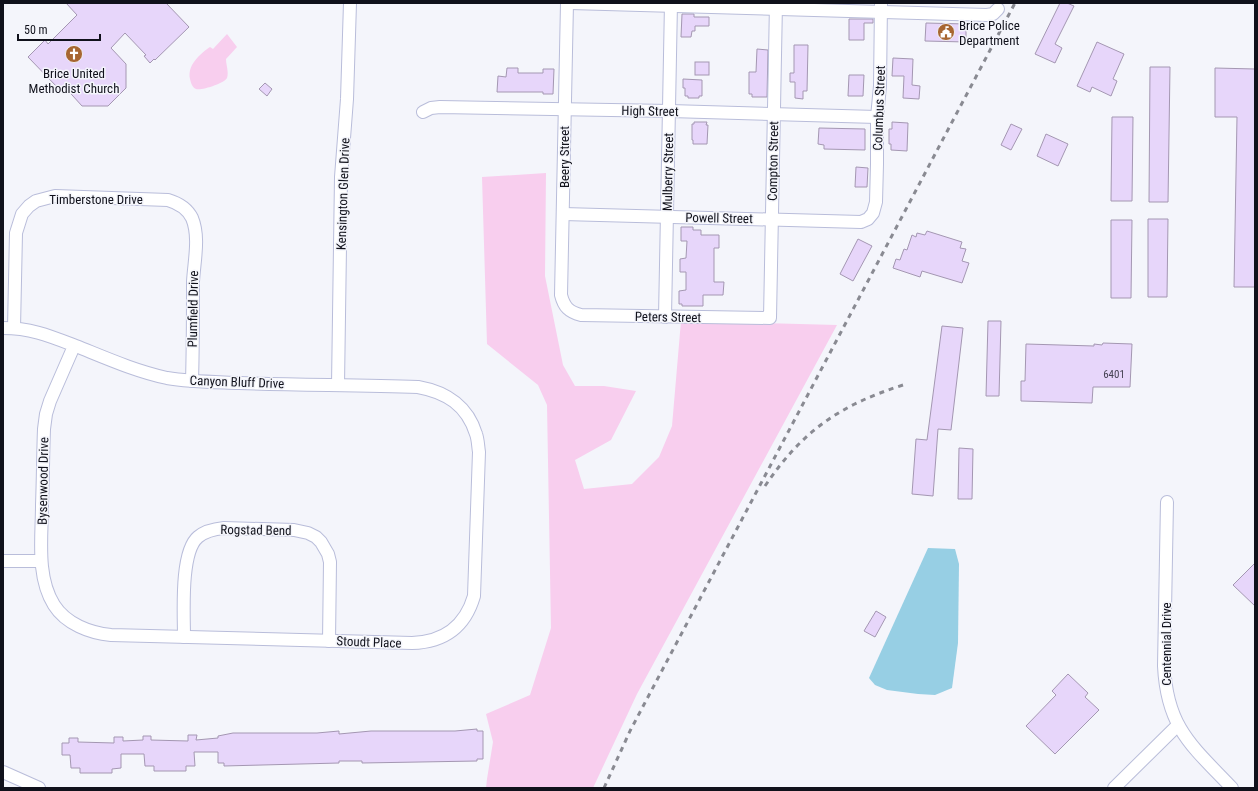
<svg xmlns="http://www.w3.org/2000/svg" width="1258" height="791" font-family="'Roboto Condensed',sans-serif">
<rect width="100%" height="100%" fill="#f4f5fb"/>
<g fill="#f8ceee">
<path d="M227,34L237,47L226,59C226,65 229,72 227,78C225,83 201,91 196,89C192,87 191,83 190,79C187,65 200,54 210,47L213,49Z"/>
<polygon points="546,173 545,276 563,365 575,386 604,386 636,391 611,440 575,460 584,489 632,484 659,457 672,426 681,321 837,325 637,694 593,788 486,788 487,779 493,742 486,714 530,695 551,628 547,405 538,385 487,344 482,177"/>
</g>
<polygon fill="#97cfe4" points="928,548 955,549 959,564 958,643 952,688 935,695 918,694 887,690 875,685 869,678"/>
<g fill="#e7d6fa" stroke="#a497b2">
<polygon points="66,3 166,3 189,27 155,60 154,59 150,63 144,56 146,55 125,33 111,48 126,64 126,88 108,106 82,106 63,85 59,89 28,57 45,40 48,44 77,15"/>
<polygon points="1060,3 1067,3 1074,6 1055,44 1062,48 1055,63 1035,54"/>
<polygon points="682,14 694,14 694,17 709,17 709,26 695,26 695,31 692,31 691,37 681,37"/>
<polygon points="849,19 873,19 873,23 864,23 864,40 849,40"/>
<polygon points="926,23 966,24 966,42 925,41"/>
<polygon points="1097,42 1124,54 1113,79 1117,81 1111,96 1092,87 1090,92 1077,86"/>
<polygon points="794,45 808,45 807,91 803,91 803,99 795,98 795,82 790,82 790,73 794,73"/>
<polygon points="757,49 768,50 767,97 752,97 752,94 749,94 749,72 756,72"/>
<polygon points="893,58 913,59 912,85 920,86 919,99 903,98 904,76 892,76"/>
<rect x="695" y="62" width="14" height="13"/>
<polygon points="1150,67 1170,67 1168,202 1149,202"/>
<polygon points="507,68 518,68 518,73 543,73 543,69 554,69 553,94 543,94 543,92 497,92 498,76 506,77"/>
<polygon points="1215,68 1255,69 1255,287 1234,287 1237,117 1215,117"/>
<polygon points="849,75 864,75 863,96 848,96"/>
<polygon points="683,79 702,80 702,96 699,96 699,98 688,98 688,96 685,96 685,88 683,88"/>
<polygon points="265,83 272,89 267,96 259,89"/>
<polygon points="1112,117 1133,117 1132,201 1111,201"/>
<polygon points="694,122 707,122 706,125 708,125 707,144 693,144 693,140 692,140 692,124 694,124"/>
<polygon points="892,122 908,123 907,151 891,150 891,144 889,144 889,129 892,129"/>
<polygon points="1011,124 1022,129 1011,150 1001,145"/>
<polygon points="819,128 865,129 865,150 824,149 824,145 818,144"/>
<polygon points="1046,134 1068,144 1058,166 1037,156"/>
<polygon points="856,167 868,168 867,187 855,187"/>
<polygon points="1148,219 1168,219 1167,297 1148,297"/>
<polygon points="1111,220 1132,220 1131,298 1111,298"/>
<polygon points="681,227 693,227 693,230 701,230 701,235 719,235 719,248 714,248 714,282 724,282 723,295 703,295 703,306 682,306 682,304 679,304 679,291 686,290 686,272 680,272 680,259 686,258 687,241 681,241"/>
<polygon points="927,231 962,242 960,248 966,249 962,261 969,263 962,283 922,271 920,277 893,268 896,259 900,260 904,249 907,250 912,235 916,237 917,233 925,235"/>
<polygon points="858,239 872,246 853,281 840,274"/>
<polygon points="988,321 1001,321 999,396 986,396"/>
<polygon points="942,326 963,328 951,430 938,429 933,496 912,494 916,439 927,440"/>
<polygon points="1103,343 1132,344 1130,387 1093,387 1092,403 1021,401 1021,381 1025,381 1026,344 1094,346 1094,344 1102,345"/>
<polygon points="959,448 973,449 972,499 958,499"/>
<polygon points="1255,563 1255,606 1233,585"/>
<polygon points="876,611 886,617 875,637 864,631"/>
<polygon points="1068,674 1088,693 1085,697 1099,710 1055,754 1026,726 1056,695 1052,691"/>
<polygon points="477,729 477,731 483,731 483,759 477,759 477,761 362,763 362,761 339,761 339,763 224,766 224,763 218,763 218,752 194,752 195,766 186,766 186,771 154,771 154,766 145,766 144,754 121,754 121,768 112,769 112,773 80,773 80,768 71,768 70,755 62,755 62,743 69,743 69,738 78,738 78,742 114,743 114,737 123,737 123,741 143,740 143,736 151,736 151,740 188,741 188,735 197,735 196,740 218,738 218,736 233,733 317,733 339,731 339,734 371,731 455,731"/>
</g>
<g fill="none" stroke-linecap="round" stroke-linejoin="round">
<g stroke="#b9bdda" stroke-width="14">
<g id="minor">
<path d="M567,3L561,295C564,307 569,312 581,315L770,318L776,3"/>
<polyline points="570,3 987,15 993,14 998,9"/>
<polyline points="423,112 431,108 440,107 670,111 877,117"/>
<polyline points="563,214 861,222 868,219 873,213 876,202 877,164 877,117 880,86 881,3"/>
<polyline points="665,317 671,3"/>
<path d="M3,328C31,328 50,336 76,346C106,358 135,371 167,378C191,382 216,382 239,383C299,385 358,385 418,387C446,392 467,405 476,434C478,439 478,446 479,452L474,596C465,627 444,642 412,643L111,635C90,633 66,624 54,605C36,576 42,537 42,505C43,480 43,454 44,429L46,414L50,401L74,346"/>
<path d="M14,328L16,233L22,214L29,206L36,201L55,196L168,200C178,203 187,208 192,218C200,237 194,262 193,282C193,315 193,348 192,381"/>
<polyline points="338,385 341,177 347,99 350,3"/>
<path d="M1167,502L1164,666C1167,728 1192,746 1232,788"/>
<polyline points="3,561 41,561"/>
<path d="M184,637C184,614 180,552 198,537C205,531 214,529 224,528L294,530L308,533L316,537L321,542L328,554L330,562L329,641"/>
<polyline points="3,772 39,788"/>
<polyline points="1114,788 1178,725"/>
</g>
</g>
<use href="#minor" stroke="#fff" stroke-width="12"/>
<g stroke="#898a92" stroke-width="3" stroke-dasharray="5 5" stroke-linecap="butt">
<path d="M765,486C802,431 840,405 903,385"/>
<polyline points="604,788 630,731 1015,3"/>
</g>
</g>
<defs>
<g id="civic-disc" transform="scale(0.9)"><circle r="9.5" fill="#a76631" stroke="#f4f5fb"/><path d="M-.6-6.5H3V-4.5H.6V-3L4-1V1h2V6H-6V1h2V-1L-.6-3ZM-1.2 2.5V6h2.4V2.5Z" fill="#fff"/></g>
<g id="church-disc" transform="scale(0.9)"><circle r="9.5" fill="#a76631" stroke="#f4f5fb"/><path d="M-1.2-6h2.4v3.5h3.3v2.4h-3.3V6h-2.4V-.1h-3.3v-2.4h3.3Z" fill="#fff"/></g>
</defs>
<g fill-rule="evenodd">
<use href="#civic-disc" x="946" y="32"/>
<use href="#church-disc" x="74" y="54"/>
</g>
<g text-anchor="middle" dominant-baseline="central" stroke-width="3" stroke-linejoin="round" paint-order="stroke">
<g font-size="11" fill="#464253">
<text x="1114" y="374">6401</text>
</g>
<g font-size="13" fill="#10111b" stroke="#f4f5fb" text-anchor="start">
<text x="959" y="25">Brice Police<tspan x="959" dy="15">Department</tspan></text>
<text x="74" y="73" text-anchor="middle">Brice United<tspan x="74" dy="15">Methodist Church</tspan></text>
</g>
<g font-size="13" fill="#10111b" stroke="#f4f5fb">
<text transform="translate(879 108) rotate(-88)">Columbus Street</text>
<text transform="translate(650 111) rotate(1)">High Street</text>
<text transform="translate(564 157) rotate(-90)">Beery Street</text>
<text transform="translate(773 161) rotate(-89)">Compton Street</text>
<text transform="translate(668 172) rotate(-89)">Mulberry Street</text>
<text transform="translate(343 194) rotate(-88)">Kensington Glen Drive</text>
<text x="96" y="199">Timberstone Drive</text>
<text transform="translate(719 218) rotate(1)">Powell Street</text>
<text transform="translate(193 309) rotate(-89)">Plumfield Drive</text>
<text transform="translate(668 317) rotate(1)">Peters Street</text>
<text transform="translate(237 382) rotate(2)">Canyon Bluff Drive</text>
<text transform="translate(43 481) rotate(-89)">Bysenwood Drive</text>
<text transform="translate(256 530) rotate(1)">Rogstad Bend</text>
<text transform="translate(369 642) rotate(2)">Stoudt Place</text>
<text transform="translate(1166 644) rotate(-90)">Centennial Drive</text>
</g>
</g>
<rect width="1258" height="791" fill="none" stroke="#10111b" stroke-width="8"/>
<path d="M18 34v6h82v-6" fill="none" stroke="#10111b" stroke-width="2"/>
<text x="24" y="34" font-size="12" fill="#10111b" stroke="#f4f5fb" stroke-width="3" paint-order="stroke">50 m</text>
</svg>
